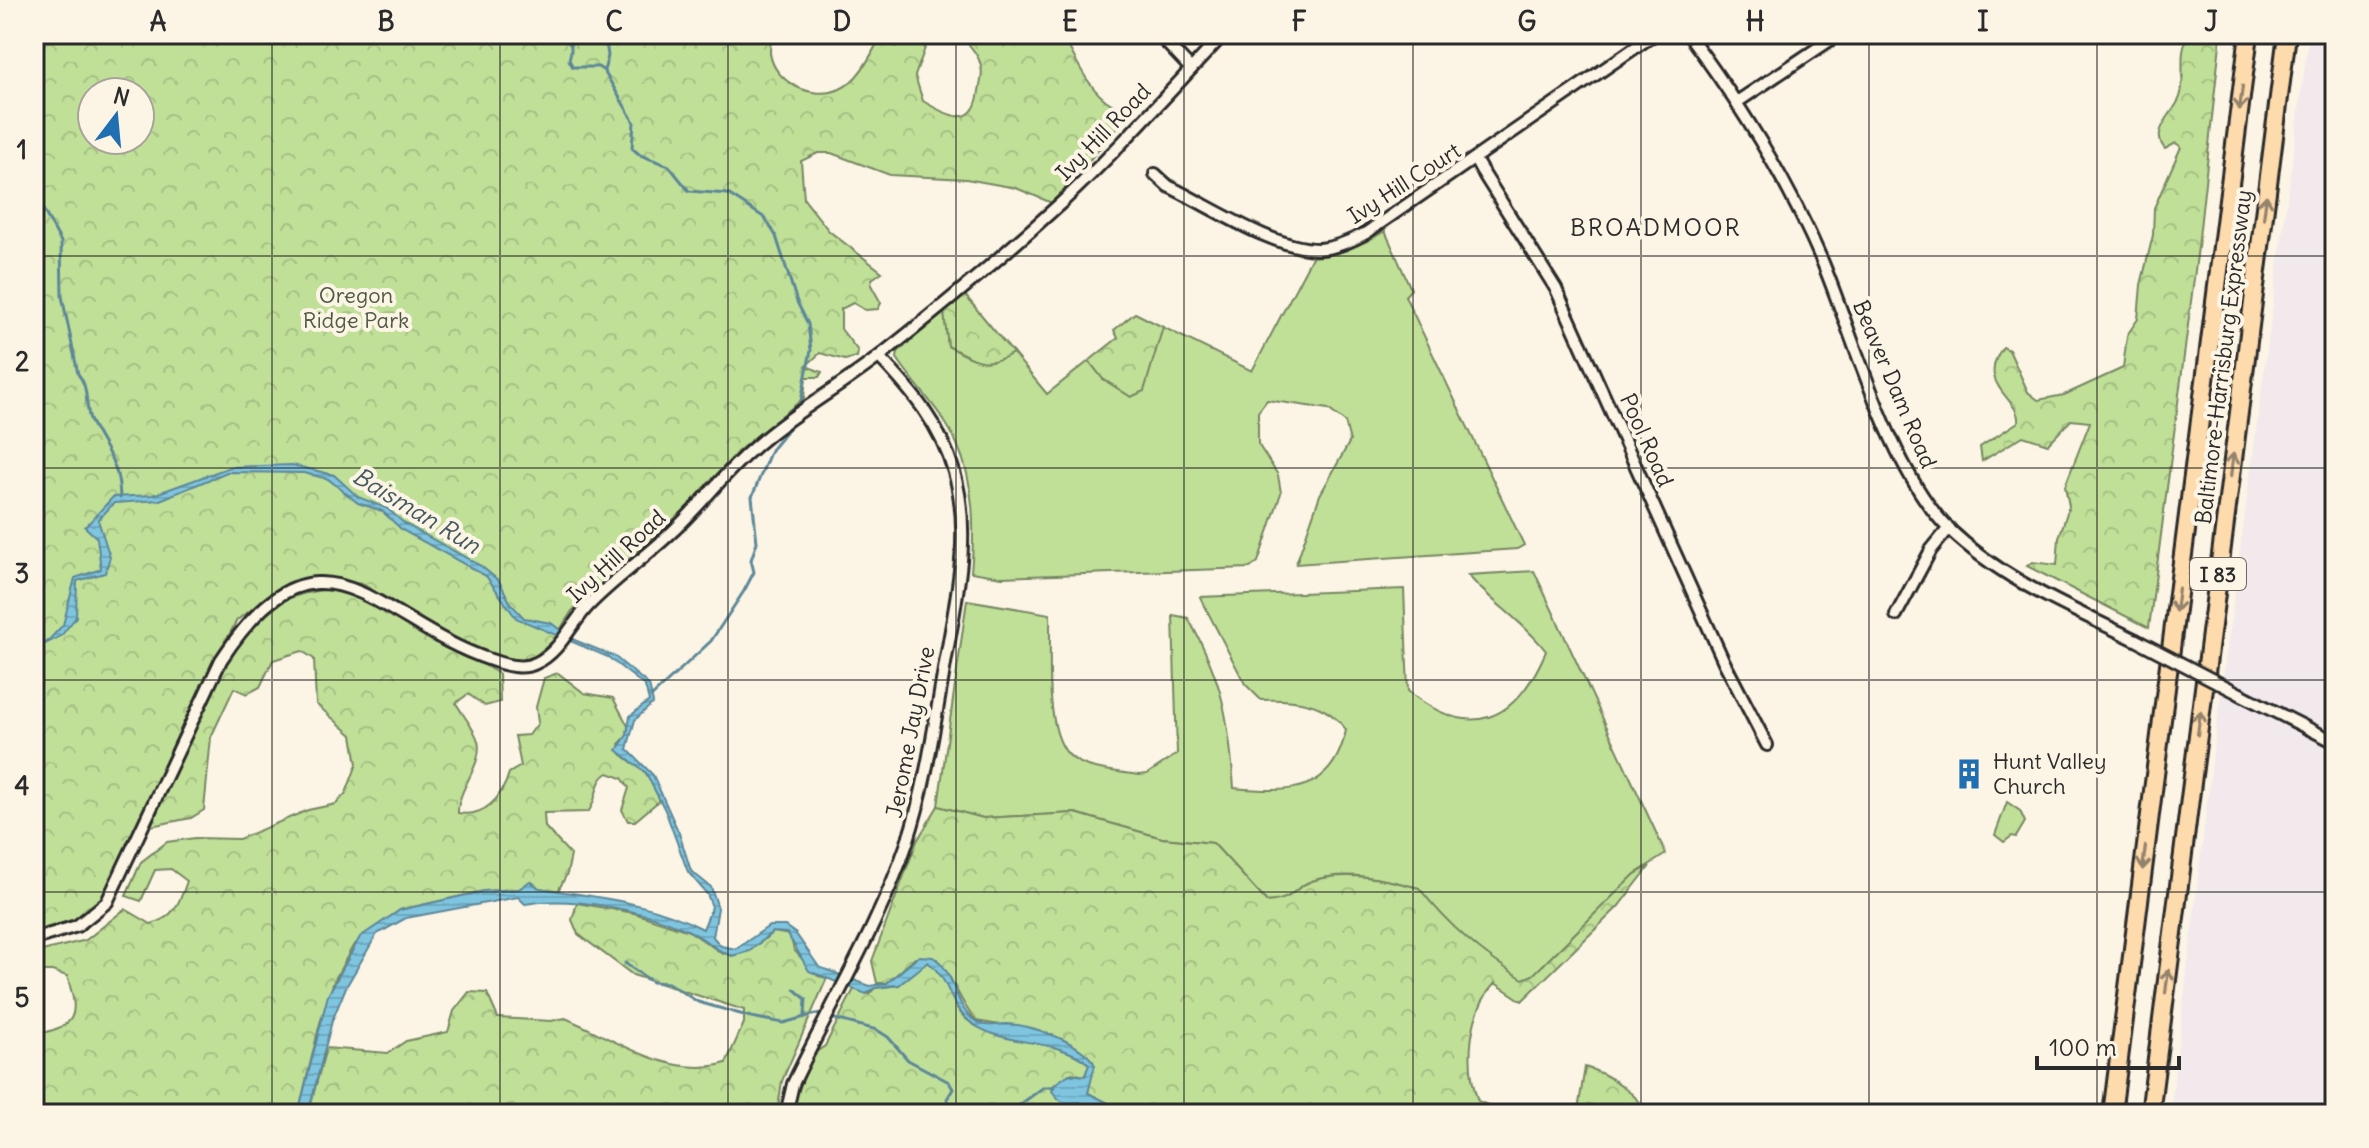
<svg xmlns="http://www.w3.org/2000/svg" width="2369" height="1148" font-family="Delius,sans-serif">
<defs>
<pattern id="forest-crowns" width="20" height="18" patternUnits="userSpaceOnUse" patternTransform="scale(2)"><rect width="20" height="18" fill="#c0e098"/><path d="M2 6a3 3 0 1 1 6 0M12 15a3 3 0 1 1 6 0" fill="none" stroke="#a5c083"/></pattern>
<pattern id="water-rules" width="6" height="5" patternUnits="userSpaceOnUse" patternTransform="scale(2)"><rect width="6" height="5" fill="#7fc5e0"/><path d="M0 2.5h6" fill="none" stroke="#6ea9c0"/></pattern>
</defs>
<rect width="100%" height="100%" fill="#fcf5e5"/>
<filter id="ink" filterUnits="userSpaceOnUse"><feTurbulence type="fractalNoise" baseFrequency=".0125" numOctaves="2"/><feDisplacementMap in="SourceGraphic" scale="16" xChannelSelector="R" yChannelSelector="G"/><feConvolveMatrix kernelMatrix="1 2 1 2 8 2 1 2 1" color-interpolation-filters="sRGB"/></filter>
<g filter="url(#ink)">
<polygon fill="#f2e9ec" points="2309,34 2335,34 2335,1114 2170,1114 2214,745"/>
<g fill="#c0e098" stroke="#768662" stroke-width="2">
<path d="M1385,231L1411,289L1405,296L1524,545L1517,549L1296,564L1320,495L1350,441L1345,422L1328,409L1267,400L1258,412V444L1278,475L1281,493L1258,562L1250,568L1002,577L971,572C975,530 975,484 957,444C943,412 916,387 897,358L898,352L944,312L948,346C974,360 985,369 1013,353L1047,394L1089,361L1103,379L1157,341L1163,327L1252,371L1312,257C1340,255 1362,245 1385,231Z"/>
<path d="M1534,571L1666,854L1635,874L1533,975L1523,980C1482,955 1448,925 1419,888C1385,879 1346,869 1312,881C1291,888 1298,899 1267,902L1213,843L1162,838L1075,813L983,818L938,806L967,600L1050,614C1051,650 1044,728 1068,754C1083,771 1118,771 1139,775L1147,774L1177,754L1173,615L1188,618C1223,680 1229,719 1234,788C1289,793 1333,794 1346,730C1326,701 1294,699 1261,700L1245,684L1200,597L1404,589L1408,691C1471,742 1516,722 1546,651C1523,621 1492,603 1468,575Z"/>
<polygon points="2007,802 2020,811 2025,822 2016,837 2012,836 2004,842 1995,835"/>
</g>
<g fill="url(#forest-crowns)" stroke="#768662" stroke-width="2" fill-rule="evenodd">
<path d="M34,34H772C771,40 770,47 770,53C774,83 813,101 840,89C860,80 873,53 881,34H930L915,76L923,101C946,115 974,131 979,91C981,81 984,69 979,60C976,51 966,42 960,34H1062C1075,58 1089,92 1113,105L1120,125L1052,203L1016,188L966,179L890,175L831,153H818L801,161L804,199L829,231L882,272L872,279L871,285L881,303L878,309L865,310L853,303L841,309V329L858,351L857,357L845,360L820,353L806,366L822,372L819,377H806L804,398L737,452L704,492L572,611L553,641L529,661L507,659L463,643L362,584L326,578L284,587L237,620L186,717L104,897L84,916L34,932ZM92,92H140V140H92Z"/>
<path d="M2190,34H2221L2198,247L2149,628L2027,566L2032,562L2057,565L2059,538L2069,506L2065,486L2090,422L2071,420L2048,444L2023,436L1982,461L1980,447L2018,422C2021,398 1974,386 2003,347L2009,350L2028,392L2038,400L2064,395L2123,368L2127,335L2138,319L2141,285L2153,235L2154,208L2181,147L2176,143L2165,149C2149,131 2174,114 2180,97C2187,76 2176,53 2190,34Z"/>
<path d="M964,294L1013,353C985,369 974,360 948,346L944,312Z"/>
<polygon points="1135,313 1163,327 1144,391 1131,397 1103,379 1089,361 1118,338 1114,330"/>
<path d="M337,589L374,599L499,674L500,702L485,706L468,694L456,703C462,714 475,729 478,741C484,764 457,789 458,813C484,818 502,798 509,773L521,766L515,736L529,735L538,723L536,707L544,678L558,673L584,693L613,698L628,726L627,736L619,744L621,754L646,773L660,800L635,821H628L622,810L629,788L622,778L608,773C593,782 599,799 588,812L544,813L545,827L571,855L567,874L558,891L539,888L532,882L519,889L484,891L400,910L353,946L334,981L320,1023L298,1114H34V1035C77,1026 80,1017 67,976L52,971H34V953L86,940L125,909L151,924C174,918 180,902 187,881L171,869L155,870L141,901L126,896L141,862L167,842L195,838L239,839L308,810L336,804L346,793L357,764L352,735L316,704L314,659L302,651L273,660L260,687L247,694L234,688L211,737L204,810L191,818L151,826C175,772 214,663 254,622C276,599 307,590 337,589Z"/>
<path d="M938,806L983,818L1075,813L1162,838L1213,843L1267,902C1298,899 1291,888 1312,881C1347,870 1385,879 1419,888C1448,925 1482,955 1523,979L1533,975L1635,874L1650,866L1618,907L1522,1001L1495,983C1468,1012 1465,1066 1478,1101L1508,1114H1130L1088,1093L1093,1061L1030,1030L976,1021C959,1002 954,978 937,959L915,958L887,983H877L872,961L917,841Z"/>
<path d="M577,903L634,913L689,931L723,954L761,942L773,932L790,935L794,950L818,976L827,978L782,1081L777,1114H308L326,1048L388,1053L406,1041L448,1032L454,1011L469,992L487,993L498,1018L551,1021L565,1018C614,1038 669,1080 726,1063L744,1023V1010L633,975L578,934L572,920Z"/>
<path d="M926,961C956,977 943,1009 978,1027C1013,1045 1059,1039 1089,1064L1085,1076L1072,1073L1053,1086L1067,1105L1080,1102L1100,1114H795L793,1105L813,1054L825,1046L854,989L869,994L875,988L899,985Z"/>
<path d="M1585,1067C1611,1075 1633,1091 1649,1114H1572L1579,1104Z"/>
</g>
<path fill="url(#water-rules)" stroke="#5d8798" stroke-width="2" d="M292,465L334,475L358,497L388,509L405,524L481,566L499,581L511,604L524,618L551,623L572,639L614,656L649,685L653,703L635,720L627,749L653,775L679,833L691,871L711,887L718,908L713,937L721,946L736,949L769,926H785L796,934L819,967L870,986L887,983L919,956L933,957C957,972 953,1008 977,1022C988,1028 996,1024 1007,1024C1032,1025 1082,1042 1095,1065L1088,1093L1130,1114H1100L1080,1102C1064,1103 1062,1105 1052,1091L1055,1084L1069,1074L1085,1076L1089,1064C1057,1037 1008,1048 973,1024C947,1006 952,981 928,962L899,985L875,988L866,994L809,971L787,933L772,932L750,951L732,956C715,951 705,938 689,931C646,910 572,896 525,904L518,897L406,918L377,934L346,987L332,1021L308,1114H298L328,995L360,937L400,910L484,891L519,889L530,881L539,888C596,897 652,902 703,929L712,907L707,894L688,872L665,810L646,773L617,750L627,735L630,716L649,701L645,686L608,657L516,618L486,576L402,530L382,511L358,503L328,479L304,473L227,472L160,500L114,503L98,520L110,557L105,573L77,581L76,617L61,636L45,644L63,625L75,578L101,569L97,538L85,527L113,497L153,495L230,467Z"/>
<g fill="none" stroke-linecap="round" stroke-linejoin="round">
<g stroke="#5d8798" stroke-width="3">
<path d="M551,34L564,36C573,46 572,48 569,60L573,67H598L604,71L634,122L632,148L640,155L669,166L689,191L728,194L765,218L776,236L797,302L808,324L811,350L801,401"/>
<polyline points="604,71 608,56 605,34"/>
<path d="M34,193L61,242L62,296L78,374C90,388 84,406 91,422C106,452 119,461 120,498"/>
<polyline points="34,649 45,643"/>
<polyline points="651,697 711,641 744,591 754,572 751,560 757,542 752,497 771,450 795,421"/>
<polyline points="625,963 652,982 668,983 698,1002 751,1017 783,1023 816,1014 877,1030 888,1037 908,1060 949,1082 953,1089 947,1099 951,1109 976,1114"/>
<polyline points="794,989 806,999 805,1015"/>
<polyline points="1007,1114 1044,1087 1054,1087"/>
</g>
<g stroke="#2b2b2b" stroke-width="16">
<g id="minor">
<polyline points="1158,34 1191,69"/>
<path d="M1688,34C1741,105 1788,181 1823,263C1855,341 1891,472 1949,529C2002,580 2071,608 2136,640"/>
<polyline points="1737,102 1839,34"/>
<polyline points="1475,160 1556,289 1724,662 1767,745"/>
<path d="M1155,174L1168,186C1210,206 1273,249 1319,249C1336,248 1351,241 1366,233L1655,34"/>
<polyline points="1896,615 1931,550 1949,528"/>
<polyline points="2240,694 2335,742"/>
<path d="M34,939L77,926L107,902L221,660C321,507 377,623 491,660C505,665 522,670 536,663C559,653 572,623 588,606C614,579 645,558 672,532C699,507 721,477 749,452C789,415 838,389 881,355C942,307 1003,256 1061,203C1118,150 1170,91 1224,34"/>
<path d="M786,1114L793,1084C831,1004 878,927 907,843C928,780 936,712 948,647C958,589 971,530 954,472C941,426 912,391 879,357"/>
</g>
</g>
<g stroke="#2b2b2b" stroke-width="22">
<g id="highway">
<polyline points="2112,1114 2249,34"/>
<polyline points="2150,1114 2287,34"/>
</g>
</g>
<use href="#minor" stroke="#fcf5e5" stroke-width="10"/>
<use href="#highway" stroke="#fedbac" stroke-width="16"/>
<g stroke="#2b2b2b" stroke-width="16" stroke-linecap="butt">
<polyline id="minor-bridge" points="2136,640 2240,694"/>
</g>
<use href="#minor-bridge" stroke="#fcf5e5" stroke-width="10"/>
</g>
<defs><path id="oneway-shaft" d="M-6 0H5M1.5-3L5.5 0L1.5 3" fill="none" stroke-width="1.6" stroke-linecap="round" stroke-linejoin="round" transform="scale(2)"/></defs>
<g stroke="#94836c">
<use href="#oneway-shaft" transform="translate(2241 98) rotate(97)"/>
<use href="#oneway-shaft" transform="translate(2265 207) rotate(-83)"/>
<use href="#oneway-shaft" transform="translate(2232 465) rotate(-83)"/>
<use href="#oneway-shaft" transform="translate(2177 600) rotate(97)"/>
<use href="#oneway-shaft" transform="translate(2199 723) rotate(-83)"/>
<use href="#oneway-shaft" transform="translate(2144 858) rotate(97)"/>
<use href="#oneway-shaft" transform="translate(2167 981) rotate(-83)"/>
</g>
</g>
<path fill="none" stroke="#2b2b2b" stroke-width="2" stroke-opacity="0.55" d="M272,34V1114M500,34V1114M728,34V1114M956,34V1114M1184,34V1114M1413,34V1114M1641,34V1114M1869,34V1114M2097,34V1114M34,256H2335M34,468H2335M34,680H2335M34,892H2335"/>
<defs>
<g id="building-bare" transform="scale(2.4)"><path d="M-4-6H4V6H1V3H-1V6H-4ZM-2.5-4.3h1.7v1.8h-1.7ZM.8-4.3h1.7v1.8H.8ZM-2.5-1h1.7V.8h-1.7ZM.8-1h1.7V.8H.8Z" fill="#1f6fb2" stroke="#fcf5e5" stroke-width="2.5" paint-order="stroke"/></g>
</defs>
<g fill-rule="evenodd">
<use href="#building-bare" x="1969" y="774"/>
</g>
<g text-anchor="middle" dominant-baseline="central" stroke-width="8" stroke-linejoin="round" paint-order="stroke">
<rect fill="#fcf5e5" stroke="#6a6863" stroke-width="2" x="2190" y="558" width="56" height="32" rx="6"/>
<g font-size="20" font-weight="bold" fill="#2b2b2b">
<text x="2218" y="574">I 83</text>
</g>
<g font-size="22" fill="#2b2b2b" stroke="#fcf5e5">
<text transform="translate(1103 132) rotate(-46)">Ivy Hill Road</text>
<text transform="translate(1404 183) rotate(-33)">Ivy Hill Court</text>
<text transform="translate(2223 357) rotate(-83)">Baltimore-Harrisburg Expressway</text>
<text transform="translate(1895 384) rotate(67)">Beaver Dam Road</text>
<text transform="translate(1647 440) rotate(66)">Pool Road</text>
<text transform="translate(616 556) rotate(-43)">Ivy Hill Road</text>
<text transform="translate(910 732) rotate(-79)">Jerome Jay Drive</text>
</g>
<g font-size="22" fill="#505846" stroke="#fcf5e5">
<text x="356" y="295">Oregon<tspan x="356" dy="25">Ridge Park</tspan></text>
</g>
<g font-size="22" fill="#2b2b2b" stroke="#fcf5e5" text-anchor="start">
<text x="1993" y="761">Hunt Valley<tspan x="1993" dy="25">Church</tspan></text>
</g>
<g font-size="24" letter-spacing="2" fill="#2b2b2b" stroke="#fcf5e5">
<text x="1656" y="227">BROADMOOR</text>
</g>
<g font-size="24" font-style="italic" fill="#445961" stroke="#fcf5e5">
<text transform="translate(417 510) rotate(31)">Baisman Run</text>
</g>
</g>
<rect width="2369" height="1148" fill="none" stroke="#fcf5e5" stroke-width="88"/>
<g transform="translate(116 116) rotate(16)"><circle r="38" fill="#fcf5e5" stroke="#a8a49b" stroke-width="2"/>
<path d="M0-6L14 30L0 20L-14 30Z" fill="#1f6fb2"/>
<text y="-12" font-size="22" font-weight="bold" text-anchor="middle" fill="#2b2b2b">N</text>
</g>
<path d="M2037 1056v12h142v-12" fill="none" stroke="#2b2b2b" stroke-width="4"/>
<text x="2049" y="1056" font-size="24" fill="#2b2b2b" stroke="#fcf5e5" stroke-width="6" paint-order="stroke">100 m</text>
<rect x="44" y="44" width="2281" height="1060" fill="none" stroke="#2b2b2b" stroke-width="3"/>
<g font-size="26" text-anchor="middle" font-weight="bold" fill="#2b2b2b">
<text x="158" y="31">A</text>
<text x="386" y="31">B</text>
<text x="614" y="31">C</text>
<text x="842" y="31">D</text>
<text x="1070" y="31">E</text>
<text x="1299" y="31">F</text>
<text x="1527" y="31">G</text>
<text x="1755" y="31">H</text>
<text x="1983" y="31">I</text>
<text x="2211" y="31">J</text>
<text x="22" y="159">1</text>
<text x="22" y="371">2</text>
<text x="22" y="583">3</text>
<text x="22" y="795">4</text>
<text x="22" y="1007">5</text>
</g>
</svg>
